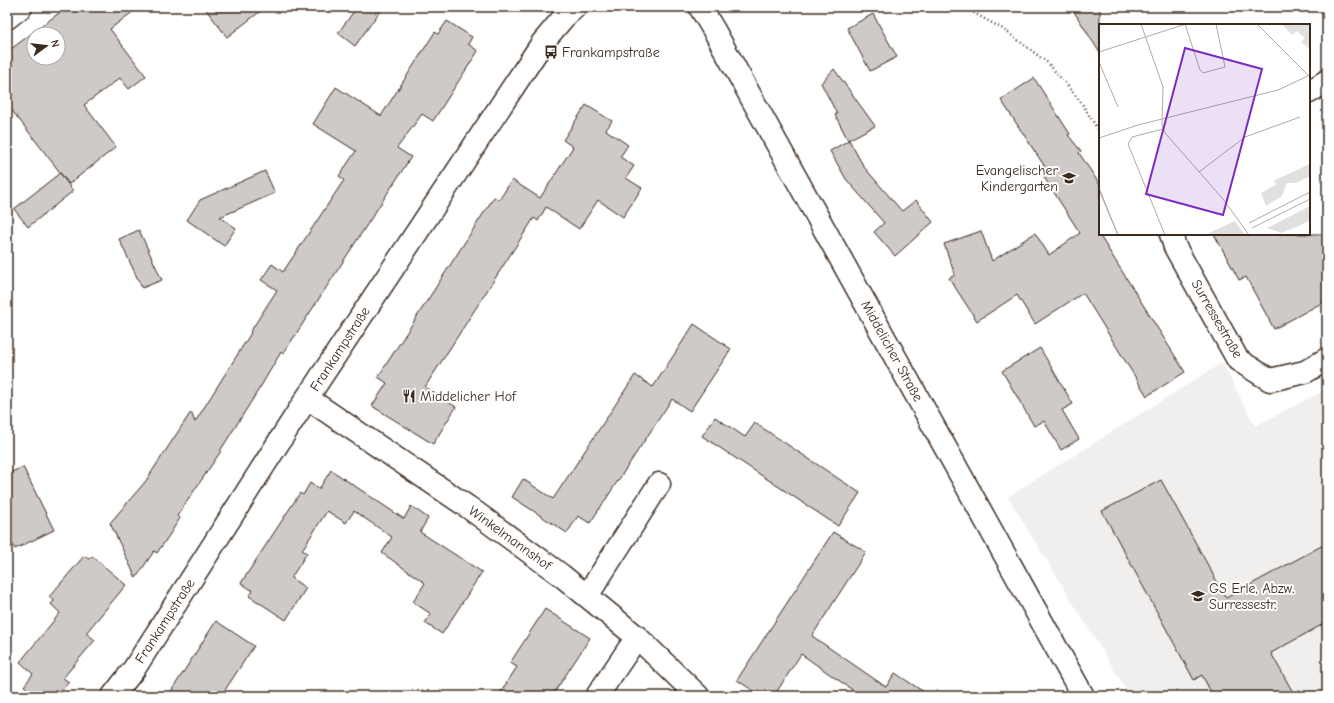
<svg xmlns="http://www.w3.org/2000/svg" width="1334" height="703" font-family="'Comic Neue',sans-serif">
<rect width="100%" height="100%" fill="#fff"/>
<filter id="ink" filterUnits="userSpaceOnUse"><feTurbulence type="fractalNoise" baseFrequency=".025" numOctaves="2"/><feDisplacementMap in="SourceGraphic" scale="8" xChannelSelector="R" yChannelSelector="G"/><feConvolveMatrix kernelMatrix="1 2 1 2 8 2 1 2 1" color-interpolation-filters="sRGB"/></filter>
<g filter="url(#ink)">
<polygon fill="#f1efee" points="1222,363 1255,426 1327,389 1327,696 1130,696 1008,497"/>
<g fill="#cfcac7" stroke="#3b2a1e" fill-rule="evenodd">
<path d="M67,7H139L110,29L146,76L129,89L120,78L84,105L116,147L69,184L7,104V52ZM34,34H58V58H34Z"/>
<polygon points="204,7 266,7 227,37"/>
<polygon points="357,7 383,7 355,46 338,33"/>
<polygon points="1071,7 1100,7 1100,53"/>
<polygon points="873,14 897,57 870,71 847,28"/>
<polygon points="447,21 472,37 468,44 478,51 433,121 422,114 397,148 411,157 283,354 281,352 261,386 220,451 221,451 177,516 180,518 170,534 157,553 154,551 136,578 110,523 145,482 191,412 195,422 251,333 250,332 277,290 261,280 272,264 283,272 344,180 339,176 356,151 313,124 336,87 381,116 435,32 438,34"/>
<polygon points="834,69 875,126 848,140 835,115 837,114 821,83"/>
<polygon points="1034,78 1070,134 1068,135 1081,151 1079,153 1100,185 1100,236 1185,372 1147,396 1083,293 1035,324 1017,295 977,321 949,278 955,275 944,244 981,231 992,261 1035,233 1049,255 1080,233 1042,174 1047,170 1001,100"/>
<polygon points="586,105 612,121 606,130 628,145 620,157 634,166 626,178 642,188 623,217 598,200 579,229 546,207 538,221 534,218 425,387 456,407 433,444 372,406 387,383 378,377 494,197 499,200 512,180 540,198 573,147 563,140"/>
<polygon points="849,140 864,167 900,209 902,211 916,200 933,222 895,256 874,232 884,223 846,179 830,151"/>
<polygon points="265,171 275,193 220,217 236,228 224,246 187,220 200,200"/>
<polygon points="60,173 73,191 28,227 14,209"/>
<polygon points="139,230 162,280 142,288 119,239"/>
<polygon points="1214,234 1327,234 1327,300 1274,329 1246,277 1239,280"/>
<polygon points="694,324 731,349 690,411 672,399 590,523 578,516 567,533 512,497 523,479 553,499 635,375 653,387"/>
<polygon points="1040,348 1073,404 1062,410 1079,439 1061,450 1044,421 1034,426 1002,371"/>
<polygon points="715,417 745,437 755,423 860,493 838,526 702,436"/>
<polygon points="23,467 54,530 15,549 7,533 7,474"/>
<polygon points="331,470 404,519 411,506 428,518 420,532 482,572 442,634 425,623 431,614 413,602 425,583 382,553 392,537 354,511 346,523 327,511 302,550 307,553 291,578 306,588 286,620 249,596 253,591 241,583 300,493 303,495 310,483 319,489"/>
<polygon points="1161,480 1226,598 1327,543 1327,622 1271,653 1295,696 1213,696 1202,675 1194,680 1102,511"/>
<polygon points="833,532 866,552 812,636 886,687 895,673 930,696 861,696 801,654 774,696 761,696 737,680"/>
<polygon points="84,556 89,559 92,556 126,585 86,633 95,640 63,678 69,682 56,696 35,696 24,686 33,674 20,662 60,613 51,604 54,601 49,597"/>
<polygon points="545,609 590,638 552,696 498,696 517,667 510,663"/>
<polygon points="216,621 254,646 221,696 168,696"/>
</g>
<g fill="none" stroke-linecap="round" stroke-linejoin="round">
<g stroke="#3b2a1e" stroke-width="25">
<g id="minor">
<polyline points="700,7 715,32 1083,696"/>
<polyline points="7,18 21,7"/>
<polyline points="1309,92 1327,81"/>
<polyline points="1171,234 1175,247 1238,360 1270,380 1305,372 1327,359"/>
<polyline points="307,398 468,507 561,575 637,637 698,696"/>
<polyline points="587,596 659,484"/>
<polyline points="113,696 134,669 307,398 543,42 564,17 575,7"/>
<polyline points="597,696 637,637"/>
</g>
</g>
<polyline stroke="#3b2a1e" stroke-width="2.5" stroke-dasharray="1 3" stroke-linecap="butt" points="963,7 1003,29 1048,63 1081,102 1100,133"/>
<use href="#minor" stroke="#fff" stroke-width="22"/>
</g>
</g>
<defs>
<g id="bus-bare" transform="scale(1.08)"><path d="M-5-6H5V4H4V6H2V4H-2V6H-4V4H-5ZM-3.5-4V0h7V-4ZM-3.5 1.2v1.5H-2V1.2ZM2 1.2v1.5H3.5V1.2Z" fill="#3b2a1e" stroke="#fff" stroke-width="2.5" paint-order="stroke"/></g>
<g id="school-bare" transform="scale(1.08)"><path d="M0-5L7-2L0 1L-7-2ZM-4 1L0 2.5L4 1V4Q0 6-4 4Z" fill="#3b2a1e" stroke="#fff" stroke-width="2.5" paint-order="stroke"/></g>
<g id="restaurant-bare" transform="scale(1.08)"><path d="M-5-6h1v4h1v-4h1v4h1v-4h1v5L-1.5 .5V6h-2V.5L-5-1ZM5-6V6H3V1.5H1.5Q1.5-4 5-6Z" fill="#3b2a1e" stroke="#fff" stroke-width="2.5" paint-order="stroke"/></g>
</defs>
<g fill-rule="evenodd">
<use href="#bus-bare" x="551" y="52"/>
<use href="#school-bare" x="1069" y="178"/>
<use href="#restaurant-bare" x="409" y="396"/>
<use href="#school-bare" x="1198" y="596"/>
</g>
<g text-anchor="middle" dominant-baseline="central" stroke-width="4" stroke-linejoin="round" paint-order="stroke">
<g font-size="14" fill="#3b2a1e" stroke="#fff" text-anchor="start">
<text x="562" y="52">Frankampstraße</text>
<text x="1058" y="170" text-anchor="end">Evangelischer<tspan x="1058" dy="16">Kindergarten</tspan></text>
<text x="420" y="396">Middelicher Hof</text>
<text x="1209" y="588">GS Erle, Abzw.<tspan x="1209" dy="16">Surressestr.</tspan></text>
</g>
<g font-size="14" fill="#3b2a1e" stroke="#fff">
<text transform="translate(1217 319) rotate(60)">Surressestraße</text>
<text transform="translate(340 349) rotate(-57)">Frankampstraße</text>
<text transform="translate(892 351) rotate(61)">Middelicher Straße</text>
<text transform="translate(510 538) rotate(36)">Winkelmannshof</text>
<text transform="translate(165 621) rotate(-57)">Frankampstraße</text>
</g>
</g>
<g transform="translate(1099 24)">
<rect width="211" height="211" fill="#fff"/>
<path d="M183,0H211V25L202,18L206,14L198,7L193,11ZM211,140V152L197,159H188L183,172L167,182L162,169L178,160L174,157ZM211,182V196L202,201L182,209L168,204ZM136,197L146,211H107L114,207Z" fill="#e2e0de"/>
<path fill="none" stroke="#b1aaa5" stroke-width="1" d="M42,0L64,63L63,101L66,109L124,175L150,211M86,0L101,46L104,49L126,43L117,0M158,0L211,53M0,28L87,0M0,38L19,83M64,105L33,113L29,120L66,211M0,114L39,101L179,66L211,51M100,148L146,113L201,93M0,164L19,211M0,166L19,211M150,199L211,168M153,204L211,175"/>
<path fill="#7b2cbf" fill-opacity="0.15" stroke="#7b2cbf" stroke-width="2" d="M86,24L163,45L124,191L47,170Z"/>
<rect width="211" height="211" fill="none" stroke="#3b2a1e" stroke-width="2"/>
</g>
<rect width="1334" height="703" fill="none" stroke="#fff" stroke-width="24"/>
<rect x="12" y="12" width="1310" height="679" fill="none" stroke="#3b2a1e" stroke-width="1.5" filter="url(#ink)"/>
<g transform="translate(46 46) rotate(75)"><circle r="19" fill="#ffffff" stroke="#b1aaa5"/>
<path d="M0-3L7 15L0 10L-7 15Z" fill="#3b2a1e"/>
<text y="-6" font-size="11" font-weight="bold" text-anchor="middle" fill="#3b2a1e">N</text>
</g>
</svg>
